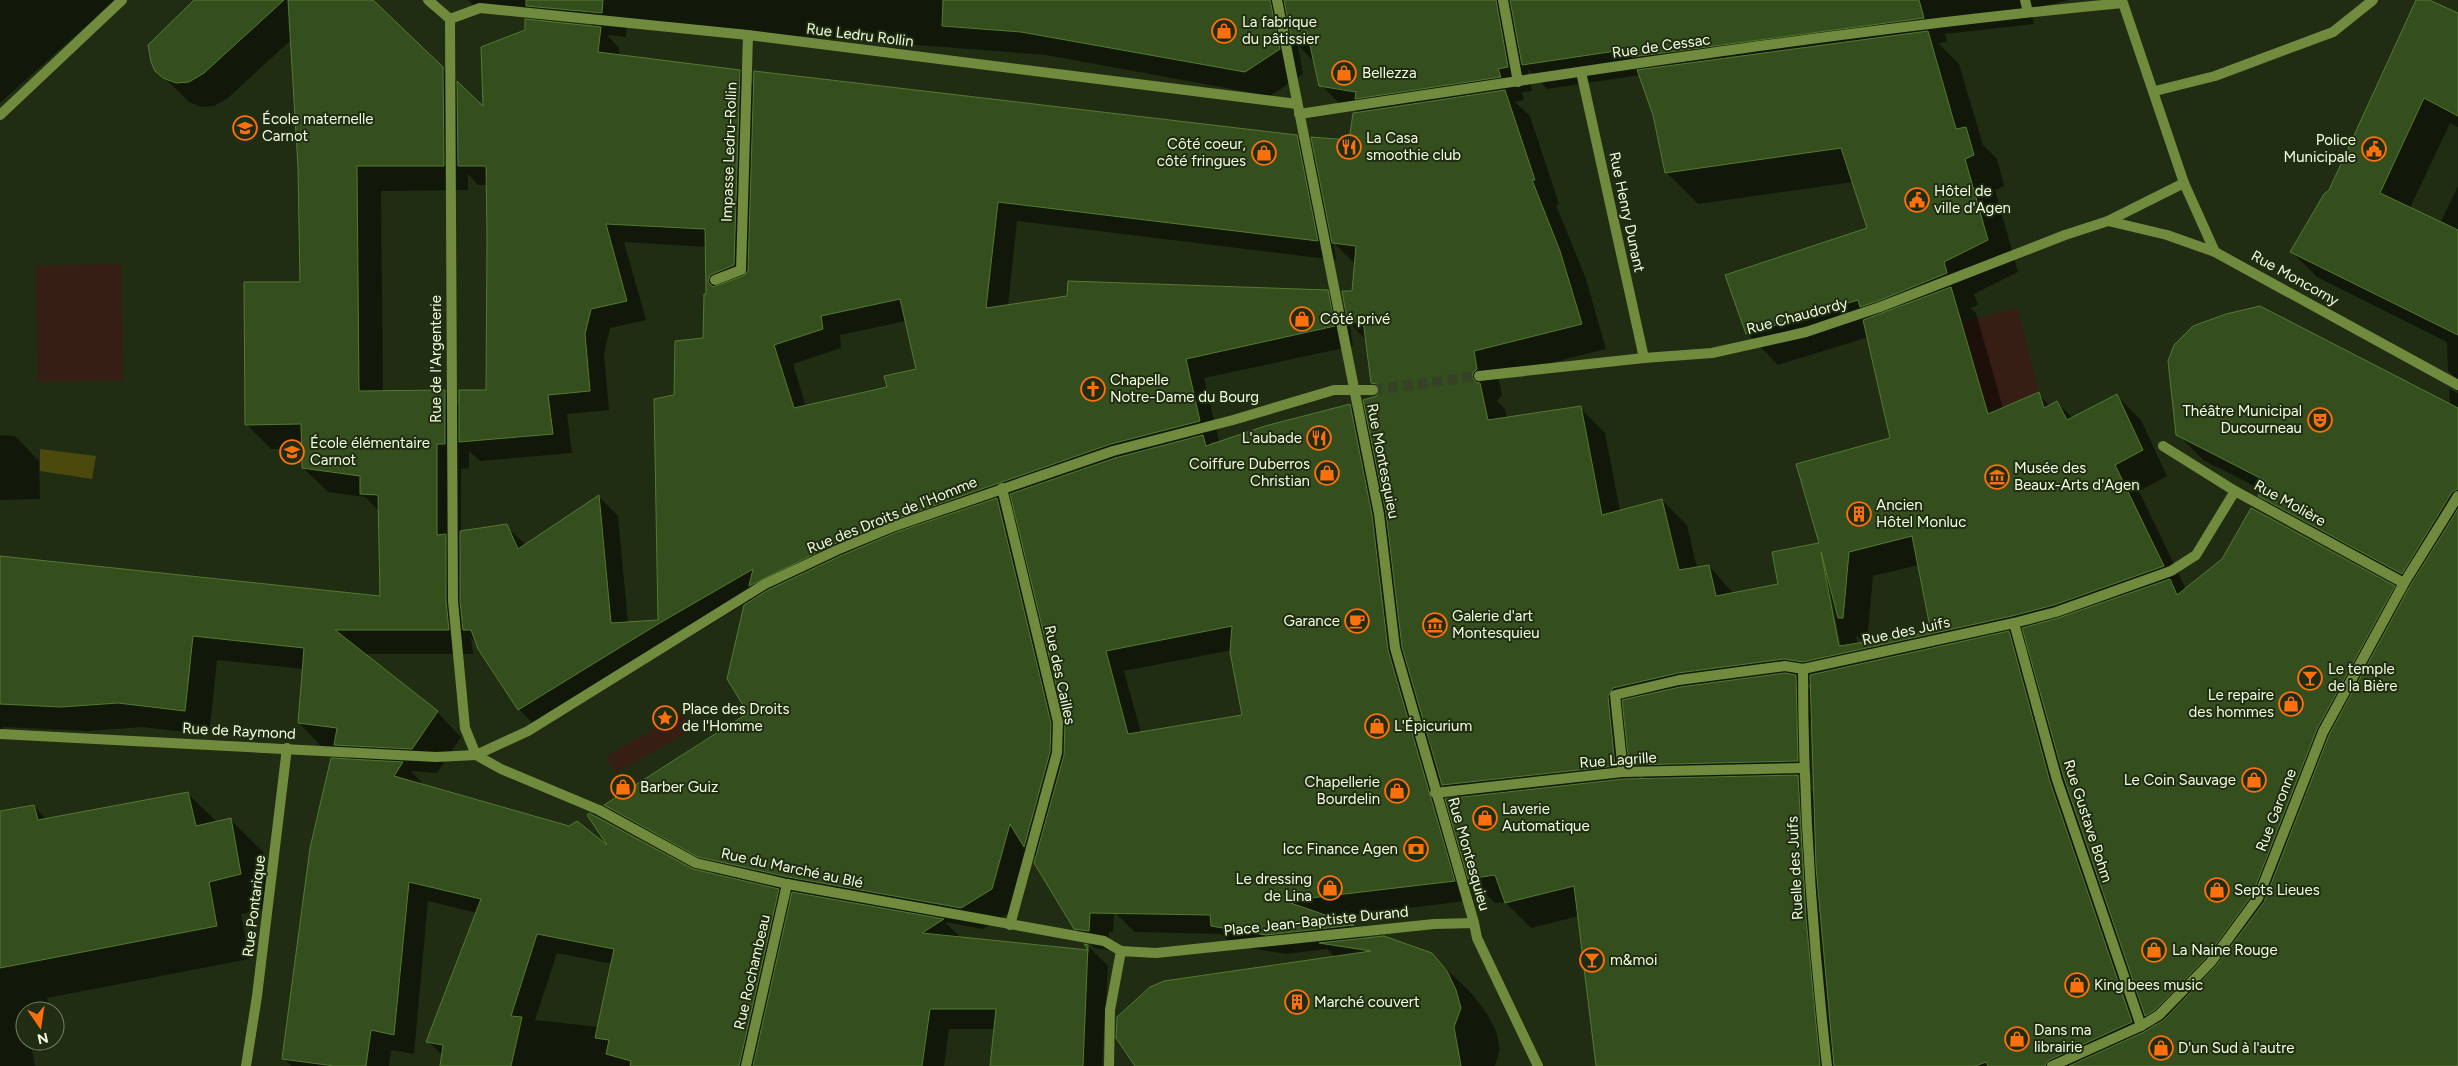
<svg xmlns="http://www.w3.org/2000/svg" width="2458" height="1066" font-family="Figtree,sans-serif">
<rect width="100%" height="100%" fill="#202d12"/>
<g fill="#371e15">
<polygon points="121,264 123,380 38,382 36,266"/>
<polygon points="2017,308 2039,392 1987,412 1962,322"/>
<polygon points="683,712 693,729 617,773 605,757"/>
</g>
<polygon fill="#4c490c" points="40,449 96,456 92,479 40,471"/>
<g fill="#0007" fill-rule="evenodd">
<polygon points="0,0 115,0 0,103"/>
<path d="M195,0H371L509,132L595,28L587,20L477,8L468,0H2069L2031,9L2034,24L1945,34L1947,42L1938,43L1959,64L1983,145L1997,159L2004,186L1995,190L2018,272L1974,294L1978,305L1970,308L1976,313L2003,408L2038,394L2050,406L2057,403L2073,418L2116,395L2141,420L2167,476L2139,491L2186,589L2394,587L2405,598L2410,589L2284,520L2259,495L2262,490L2203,460L2178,434L2450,406L2449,389L2458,393V1066H1598L1579,916L1531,928L1505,902L1495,903L1466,875L1473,900L1328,918L1353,927L1366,939L1431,954L1472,994L1486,1012L1496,1031L1500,1049L1495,1066H1139L1335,957L1327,949L1286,954L1232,945L1221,934L1135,932L1114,912L1113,932H1109L1108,950L1095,948L1075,928L1037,858L1029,850L1013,910L983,929L945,922L961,938L1090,952L1088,946L1108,966L1102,1066H991L995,1029H949L944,1066H441L443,1056L428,1041L477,913L428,901L414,1054L391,1050L389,1066H291L284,1058L351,761L340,749L323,748L299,723L304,669L217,660L209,735L143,727L86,731L3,727V731H0V557L381,597L380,512L365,497L328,492L303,468V448L271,449L246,424L301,283L300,167L292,39L228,98L214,106L201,107L189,102L164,77ZM627,23L1046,55L1270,96L1303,74L1298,45L1315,63L1321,85L1345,109L1361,112L1350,142L1316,157L1296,137L755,86L740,71L619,56V48L607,35L626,37ZM1528,69L1547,89L1640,75L1655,114L1666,172L1698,204L1853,182L1868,229L1747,333L1778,365L1868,337L1891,439L1820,544L1779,585L1734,594L1709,566L1697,568L1687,525L1662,500L1620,511L1605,433L1580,408L1507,418L1505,409L1497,401L1502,395L1498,376L1606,349L1586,279L1556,205L1559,204L1530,116L1515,102L1524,100L1522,92L1532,91ZM468,174L478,185H488V391L460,407L445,391L383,392L381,191L468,190ZM1017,221L1336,260L1333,242L1355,264L1353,292L1347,311L1327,291L1068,297L1008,306ZM624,242L707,247L708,295L704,339L675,396L660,621L628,623L618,516L599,497L526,545L506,526L461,532V469L469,468V451L480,461L572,453L567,414L609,410L604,354L610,328L646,320ZM906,321L918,370L888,388L806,407L793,364L841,348L840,335ZM1349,322L1367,341L1373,383L1381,391L1370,425L1350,405L1212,445L1209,443L1219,441L1204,378L1353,346ZM1014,504L1018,521L1004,507ZM1919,565L1933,633L1867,643L1873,576ZM1823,571H1826L1842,652L1839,653ZM746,603L728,679L749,714L605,805L626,825L717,875L611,850L421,785L422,783L411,771L437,773L461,737L437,712L364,654H473L471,637L519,709L538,729ZM1856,635L1865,644L1858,645ZM2028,643L2031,655L2021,645ZM1232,650L1243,716L1141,733L1124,671ZM1804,684H1811L1812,692ZM1810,722H1812L1814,793L1796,775L1811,774ZM1638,772L1646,780H1639ZM1439,781L1457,799L1445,800ZM778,890L793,894L791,903ZM557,953L612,964L599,1027L535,1020ZM2146,1015L2157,1026L2151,1030Z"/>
<polygon points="2417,0 2426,0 2458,14 2458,127 2450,123 2410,208 2440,223 2458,186 2458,380 2448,371 2447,342 2317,277 2292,252 2330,191"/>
<polygon points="0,435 15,436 39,461 40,499 0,500"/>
<polygon points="187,793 217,822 230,819 263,852 273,907 241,914 249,959 47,998 50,1011 25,1011 25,1041 30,1041 35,1066 0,1066 0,812 34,806 47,820"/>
</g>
<g fill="#354e1e" stroke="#547a30" fill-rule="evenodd">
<polygon points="194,0 284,0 204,73 189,82 176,83 163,78 155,71 151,62 148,45"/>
<polygon points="288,0 373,0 443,67 444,166 357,166 359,391 445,390 445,444 437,444 437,535 446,534 446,601 449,630 335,630 438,711 412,749 334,745 337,728 298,723 304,648 193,636 185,711 118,703 61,707 0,704 0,556 380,596 378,495 360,494 360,476 302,468 301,424 245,425 244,282 300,282 298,167"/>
<polygon points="526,0 603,0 602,13 526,6"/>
<polygon points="943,0 1270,0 1280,49 1245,72 1021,32 942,26"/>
<polygon points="1284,0 1496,0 1508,67 1498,69 1501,77 1355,99 1356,92 1319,86 1307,32 1292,41"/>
<polygon points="1510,0 1919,0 1924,18 1632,57 1629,49 1522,65"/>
<polygon points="2416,0 2429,0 2458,13 2458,116 2424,98 2380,193 2458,230 2458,335 2290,252 2324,194 2329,190"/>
<path d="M525,19L601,27L598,52L740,70L734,265L710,275L708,282L713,287L743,276L748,271L754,71L1297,135L1318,241L998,202L986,308L1067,296L1068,281L1328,290L1335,326L1186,359L1200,421L1111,444L893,520L834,544L749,586L753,569L658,624L518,710L478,649L471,630H463L460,601V531L507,524L518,549L599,495L611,623L658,620L654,399L674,395L675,341L703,338L704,294H706L705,229L606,224L627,301L591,309L585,334L590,391L548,395L553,434L459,442V390H486L487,237L486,166H458L457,81L483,106L481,47L525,30ZM900,299L916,369L884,376L887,387L794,408L774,345L823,329L821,316Z"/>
<polygon points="1928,31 1956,129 1966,127 1974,155 1965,159 1988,240 1944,262 1947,273 1878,301 1860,307 1858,300 1746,334 1725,275 1867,228 1841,148 1665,173 1653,115 1637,70"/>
<path d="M1505,90L1535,180H1532L1560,251L1582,324L1474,351L1477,369L1473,373L1472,377L1476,382L1480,383L1488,420L1581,406L1602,515L1662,499L1679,570L1709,565L1716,596L1778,584L1772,552L1819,543L1796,464L1890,438L1863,320L1951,287L1988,414L2039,392L2044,408L2057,401L2067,420L2117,394L2143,450L2115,465L2164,566L2054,605L2012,616L1803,662L1784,659L1678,673L1613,688L1608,696L1615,766L1442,785L1402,647L1386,513L1363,400L1377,396L1380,390L1377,384L1371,383L1363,320L1348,324L1342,291H1352L1356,246L1332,243L1311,137L1349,140L1353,113ZM1912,536L1931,632L1839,646L1821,552L1838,618H1843L1849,552Z"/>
<polygon points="2260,306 2458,408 2458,489 2452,492 2402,574 2258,496 2266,481 2176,435 2168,361 2174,345 2193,326 2226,314"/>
<path d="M1350,404L1372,515L1388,650L1455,881L1285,901L1354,925L1266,935L1211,926L1210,915L1090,913L1089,931L1074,929L1034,863L1064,755L1065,722L1010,494L1115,458L1203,435L1206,446L1265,426ZM1232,626L1230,652L1242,715L1128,734L1106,651Z"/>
<polygon points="997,498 1051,723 1050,752 1024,847 1010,824 992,889 961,908 788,877 698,857 604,805 748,713 727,679 744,605 768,590 840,556 897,532"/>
<polygon points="2251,508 2395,586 2317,729 2252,895 2206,958 2155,1010 2145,1016 2064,778 2022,628 2058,618 2170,579 2177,595 2222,559"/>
<polygon points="2458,509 2458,1066 2069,1066 2144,1032 2164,1020 2216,966 2264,902 2329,735 2410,586"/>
<polygon points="2009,631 2050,782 2132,1022 2049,1060 2045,1066 1988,1066 1986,1062 1975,1066 1834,1066 1816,867 1810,675"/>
<polygon points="1785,673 1796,675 1798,761 1629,765 1622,700 1680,687"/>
<polygon points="331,758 403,762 394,776 569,826 577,821 607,845 587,815 589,813 693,869 779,889 739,1066 630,1066 631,1061 606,1054 609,1040 595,1038 614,949 537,934 511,1016 522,1017 511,1066 440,1066 443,1045 426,1042 481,899 409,882 394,1035 371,1030 366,1066 334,1066 282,1059 310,848"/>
<polygon points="1798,775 1806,918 1820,1066 1596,1066 1574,886 1505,903 1495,875 1468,879 1445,799 1623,779"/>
<polygon points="188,792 196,826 231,818 241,874 209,882 217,926 0,968 0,811 34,805 38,820"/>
<polygon points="792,892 944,919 922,933 1088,950 1084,944 1088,945 1083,1066 990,1066 996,1009 930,1009 922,1066 753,1066"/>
<polygon points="1384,936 1432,953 1447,971 1456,990 1461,1008 1454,1027 1461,1066 1135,1066 1116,1038 1117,1017 1150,987 1164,981 1371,951 1319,943"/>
</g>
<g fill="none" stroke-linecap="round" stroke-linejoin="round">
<polyline stroke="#354226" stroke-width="10" stroke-dasharray="10 5" stroke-linecap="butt" points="1373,390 1479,376"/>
<g stroke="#708b3d" stroke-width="10">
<polyline points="715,280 741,270 748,35"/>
<polyline points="1623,772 1615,695 1679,680 1785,666 1803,669 2014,623 2056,612 2171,571 2196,555 2235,491"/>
</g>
<g stroke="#708b3d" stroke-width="10">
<polyline points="428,0 450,19"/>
<polyline points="1277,0 1379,514 1395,648 1474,923"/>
<polyline points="1503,0 1518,82"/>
<polyline points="2025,0 2028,12"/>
<polyline points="450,19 480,8 748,35 1297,104"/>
<polyline points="450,19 453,601 465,728 476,755"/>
<polyline points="1581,72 1644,358"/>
<polyline points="2155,91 2215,76 2333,32 2373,0"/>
<path d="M1299,114C1573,73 1847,29 2123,3L2184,183L2108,221L2065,235L1880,307L1806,332L1712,353L1644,358L1479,376"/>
<polyline points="0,115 122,0"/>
<polyline points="2184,183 2215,252"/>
<polyline points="2108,221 2167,235 2215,252 2458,385"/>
<polyline points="2163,446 2235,491 2404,583"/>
<polyline points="1002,488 1058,722 1057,753 1010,925"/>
<polyline points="2014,623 2057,780 2141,1026"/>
<path d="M1803,669C1803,801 1812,934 1827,1066"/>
<polyline points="0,734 436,757 476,755 528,731 765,584 837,550 895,526 1113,451 1233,420 1334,390 1373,390"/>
<polyline points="476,755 501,769 599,810 696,863 787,884 1104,941 1121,951"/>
<polyline points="1435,793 1623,772 1803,768"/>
<polyline points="246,1066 257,996 287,748"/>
<polyline points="746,1066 787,884"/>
<polyline points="1109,1066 1110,1010 1121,951 1156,953 1434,924 1474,923 1477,938 1538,1066"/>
<polyline points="2052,1066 2141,1026 2159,1015 2211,962 2258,898 2323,732 2404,583 2458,496"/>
</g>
</g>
<defs>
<g id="shop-ring" transform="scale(1.25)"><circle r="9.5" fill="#202d12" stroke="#fe700b" stroke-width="1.5"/><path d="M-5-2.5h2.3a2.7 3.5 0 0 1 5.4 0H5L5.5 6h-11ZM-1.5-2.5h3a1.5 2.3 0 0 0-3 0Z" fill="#fe700b"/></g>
<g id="school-ring" transform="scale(1.25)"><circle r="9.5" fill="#202d12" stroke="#fe700b" stroke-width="1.5"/><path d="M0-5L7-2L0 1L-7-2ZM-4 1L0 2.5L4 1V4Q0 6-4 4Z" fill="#fe700b"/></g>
<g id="restaurant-ring" transform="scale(1.25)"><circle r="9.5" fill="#202d12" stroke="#fe700b" stroke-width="1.5"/><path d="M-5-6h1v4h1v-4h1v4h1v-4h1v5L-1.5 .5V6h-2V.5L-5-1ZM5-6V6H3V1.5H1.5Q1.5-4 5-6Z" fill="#fe700b"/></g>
<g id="civic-ring" transform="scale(1.25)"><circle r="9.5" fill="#202d12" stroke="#fe700b" stroke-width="1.5"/><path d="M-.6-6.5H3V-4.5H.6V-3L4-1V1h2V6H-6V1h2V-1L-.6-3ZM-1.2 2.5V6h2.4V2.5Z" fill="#fe700b"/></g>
<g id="church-ring" transform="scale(1.25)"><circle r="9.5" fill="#202d12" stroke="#fe700b" stroke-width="1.5"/><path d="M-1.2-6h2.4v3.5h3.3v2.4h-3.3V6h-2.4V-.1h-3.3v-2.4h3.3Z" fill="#fe700b"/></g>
<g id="theatre-ring" transform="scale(1.25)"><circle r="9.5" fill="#202d12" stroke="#fe700b" stroke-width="1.5"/><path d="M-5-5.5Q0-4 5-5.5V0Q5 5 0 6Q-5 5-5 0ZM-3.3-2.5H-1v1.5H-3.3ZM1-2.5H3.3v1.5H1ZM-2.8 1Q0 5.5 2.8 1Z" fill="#fe700b"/></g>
<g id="museum-ring" transform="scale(1.25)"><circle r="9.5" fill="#202d12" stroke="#fe700b" stroke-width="1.5"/><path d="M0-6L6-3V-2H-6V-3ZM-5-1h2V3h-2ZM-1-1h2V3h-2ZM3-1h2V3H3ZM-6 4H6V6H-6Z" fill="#fe700b"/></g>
<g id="building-ring" transform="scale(1.25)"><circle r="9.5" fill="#202d12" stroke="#fe700b" stroke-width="1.5"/><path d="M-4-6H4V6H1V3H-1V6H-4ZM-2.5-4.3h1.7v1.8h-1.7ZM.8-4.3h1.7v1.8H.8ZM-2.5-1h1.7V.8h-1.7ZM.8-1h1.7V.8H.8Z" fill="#fe700b"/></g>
<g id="cafe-ring" transform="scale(1.25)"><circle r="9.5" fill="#202d12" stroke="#fe700b" stroke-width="1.5"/><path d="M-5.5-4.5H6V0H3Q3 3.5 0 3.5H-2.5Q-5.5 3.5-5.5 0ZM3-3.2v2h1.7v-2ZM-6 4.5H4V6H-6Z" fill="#fe700b"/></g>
<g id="bar-ring" transform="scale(1.25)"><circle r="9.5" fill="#202d12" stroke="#fe700b" stroke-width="1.5"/><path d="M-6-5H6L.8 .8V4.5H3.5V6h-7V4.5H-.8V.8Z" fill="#fe700b"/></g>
<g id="sight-ring" transform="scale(1.25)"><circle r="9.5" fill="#202d12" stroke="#fe700b" stroke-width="1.5"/><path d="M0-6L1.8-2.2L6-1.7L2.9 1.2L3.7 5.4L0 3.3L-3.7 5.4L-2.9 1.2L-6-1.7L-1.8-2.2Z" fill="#fe700b"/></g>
<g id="bank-ring" transform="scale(1.25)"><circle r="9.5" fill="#202d12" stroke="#fe700b" stroke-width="1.5"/><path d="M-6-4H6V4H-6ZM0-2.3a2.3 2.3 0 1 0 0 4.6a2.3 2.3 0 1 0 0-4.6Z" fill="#fe700b"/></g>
</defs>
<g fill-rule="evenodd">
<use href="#shop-ring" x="1224" y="31"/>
<use href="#shop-ring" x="1344" y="73"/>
<use href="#school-ring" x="245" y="128"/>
<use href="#restaurant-ring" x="1349" y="147"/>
<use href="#civic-ring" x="2374" y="149"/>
<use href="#shop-ring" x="1264" y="153"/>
<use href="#civic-ring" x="1917" y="200"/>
<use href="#shop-ring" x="1302" y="319"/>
<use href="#church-ring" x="1093" y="389"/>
<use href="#theatre-ring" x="2320" y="420"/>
<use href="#restaurant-ring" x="1319" y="438"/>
<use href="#school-ring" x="292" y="452"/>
<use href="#shop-ring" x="1327" y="473"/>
<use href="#museum-ring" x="1997" y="477"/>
<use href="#building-ring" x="1859" y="514"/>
<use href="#cafe-ring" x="1357" y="621"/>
<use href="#museum-ring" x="1435" y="625"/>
<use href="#bar-ring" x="2310" y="678"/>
<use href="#shop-ring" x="2291" y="704"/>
<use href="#sight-ring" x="665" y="718"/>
<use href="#shop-ring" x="1377" y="726"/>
<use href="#shop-ring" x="2254" y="780"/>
<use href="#shop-ring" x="623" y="787"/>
<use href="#shop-ring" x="1397" y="791"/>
<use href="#shop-ring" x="1485" y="818"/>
<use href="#bank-ring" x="1416" y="849"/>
<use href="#shop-ring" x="1330" y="888"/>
<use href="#shop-ring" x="2217" y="890"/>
<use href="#shop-ring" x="2154" y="950"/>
<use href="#bar-ring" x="1592" y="960"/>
<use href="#shop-ring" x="2077" y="985"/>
<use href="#building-ring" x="1297" y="1002"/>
<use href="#shop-ring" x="2017" y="1039"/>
<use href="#shop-ring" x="2161" y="1048"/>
</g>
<g text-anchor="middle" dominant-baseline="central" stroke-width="4" stroke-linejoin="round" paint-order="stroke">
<g font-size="15" fill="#f1ffde" stroke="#202d12" text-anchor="start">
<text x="1242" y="22">La fabrique<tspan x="1242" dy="17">du pâtissier</tspan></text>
<text x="1362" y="73">Bellezza</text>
<text x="262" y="119">École maternelle<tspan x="262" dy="17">Carnot</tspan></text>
<text x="1366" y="138">La Casa<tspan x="1366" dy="17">smoothie club</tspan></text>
<text x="2356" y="140" text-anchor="end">Police<tspan x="2356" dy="17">Municipale</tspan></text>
<text x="1246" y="144" text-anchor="end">Côté coeur,<tspan x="1246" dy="17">côté fringues</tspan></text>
<text x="1934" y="191">Hôtel de<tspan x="1934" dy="17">ville d'Agen</tspan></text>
<text x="1320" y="319">Côté privé</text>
<text x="1110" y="380">Chapelle<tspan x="1110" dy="17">Notre-Dame du Bourg</tspan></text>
<text x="2302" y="411" text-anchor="end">Théâtre Municipal<tspan x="2302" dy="17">Ducourneau</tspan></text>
<text x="1302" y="438" text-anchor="end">L'aubade</text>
<text x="310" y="443">École élémentaire<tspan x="310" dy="17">Carnot</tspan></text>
<text x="1310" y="464" text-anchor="end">Coiffure Duberros<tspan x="1310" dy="17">Christian</tspan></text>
<text x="2014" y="468">Musée des<tspan x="2014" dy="17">Beaux-Arts d'Agen</tspan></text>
<text x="1876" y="505">Ancien<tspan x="1876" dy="17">Hôtel Monluc</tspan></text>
<text x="1452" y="616">Galerie d'art<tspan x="1452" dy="17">Montesquieu</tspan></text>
<text x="1340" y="621" text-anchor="end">Garance</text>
<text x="2328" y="669">Le temple<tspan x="2328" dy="17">de la Bière</tspan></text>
<text x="2274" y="695" text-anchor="end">Le repaire<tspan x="2274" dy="17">des hommes</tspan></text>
<text x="682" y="709">Place des Droits<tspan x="682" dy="17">de l'Homme</tspan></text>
<text x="1394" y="726">L'Épicurium</text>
<text x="2236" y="780" text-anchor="end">Le Coin Sauvage</text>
<text x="1380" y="782" text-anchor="end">Chapellerie<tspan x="1380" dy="17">Bourdelin</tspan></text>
<text x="640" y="787">Barber Guiz</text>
<text x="1502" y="809">Laverie<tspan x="1502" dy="17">Automatique</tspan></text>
<text x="1398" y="849" text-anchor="end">Icc Finance Agen</text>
<text x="1312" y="879" text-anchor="end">Le dressing<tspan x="1312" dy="17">de Lina</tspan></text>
<text x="2234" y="890">Septs Lieues</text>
<text x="2172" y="950">La Naine Rouge</text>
<text x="1610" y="960">m&amp;moi</text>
<text x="2094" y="985">King bees music</text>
<text x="1314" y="1002">Marché couvert</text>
<text x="2034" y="1030">Dans ma<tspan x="2034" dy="17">librairie</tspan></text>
<text x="2178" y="1048">D'un Sud à l'autre</text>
</g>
<g font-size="15" fill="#f1ffde" stroke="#202d12">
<text transform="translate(860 35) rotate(7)">Rue Ledru Rollin</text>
<text transform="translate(1661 46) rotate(-8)">Rue de Cessac</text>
<text transform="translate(729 152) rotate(-88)">Impasse Ledru-Rollin</text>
<text transform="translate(1627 212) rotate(78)">Rue Henry Dunant</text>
<text transform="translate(2295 278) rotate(29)">Rue Moncorny</text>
<text transform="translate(1797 316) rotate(-15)">Rue Chaudordy</text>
<text transform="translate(436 359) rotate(-90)">Rue de l'Argenterie</text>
<text transform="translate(1383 461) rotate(79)">Rue Montesquieu</text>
<text transform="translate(2290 503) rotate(29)">Rue Molière</text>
<text transform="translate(892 515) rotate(-22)">Rue des Droits de l'Homme</text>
<text transform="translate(1906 631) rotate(-12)">Rue des Juifs</text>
<text transform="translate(1060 675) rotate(78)">Rue des Cailles</text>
<text transform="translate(239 731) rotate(3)">Rue de Raymond</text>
<text transform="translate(1618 760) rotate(-4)">Rue Lagrille</text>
<text transform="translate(2276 810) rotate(-69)">Rue Garonne</text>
<text transform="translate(2088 821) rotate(72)">Rue Gustave Bohm</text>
<text transform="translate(1469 854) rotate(74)">Rue Montesquieu</text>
<text transform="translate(792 868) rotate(12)">Rue du Marché au Blé</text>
<text transform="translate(1795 868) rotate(-93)">Ruelle des Juifs</text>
<text transform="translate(254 906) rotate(-83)">Rue Pontarique</text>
<text transform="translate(1316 921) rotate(-6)">Place Jean-Baptiste Durand</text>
<text transform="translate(752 972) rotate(-77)">Rue Rochambeau</text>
</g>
</g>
<g transform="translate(40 1026) rotate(167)"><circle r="24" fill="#202d12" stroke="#748164"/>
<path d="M0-4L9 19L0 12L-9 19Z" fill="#fe700b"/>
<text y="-8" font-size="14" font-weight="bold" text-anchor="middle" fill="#f1ffde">N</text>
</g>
</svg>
